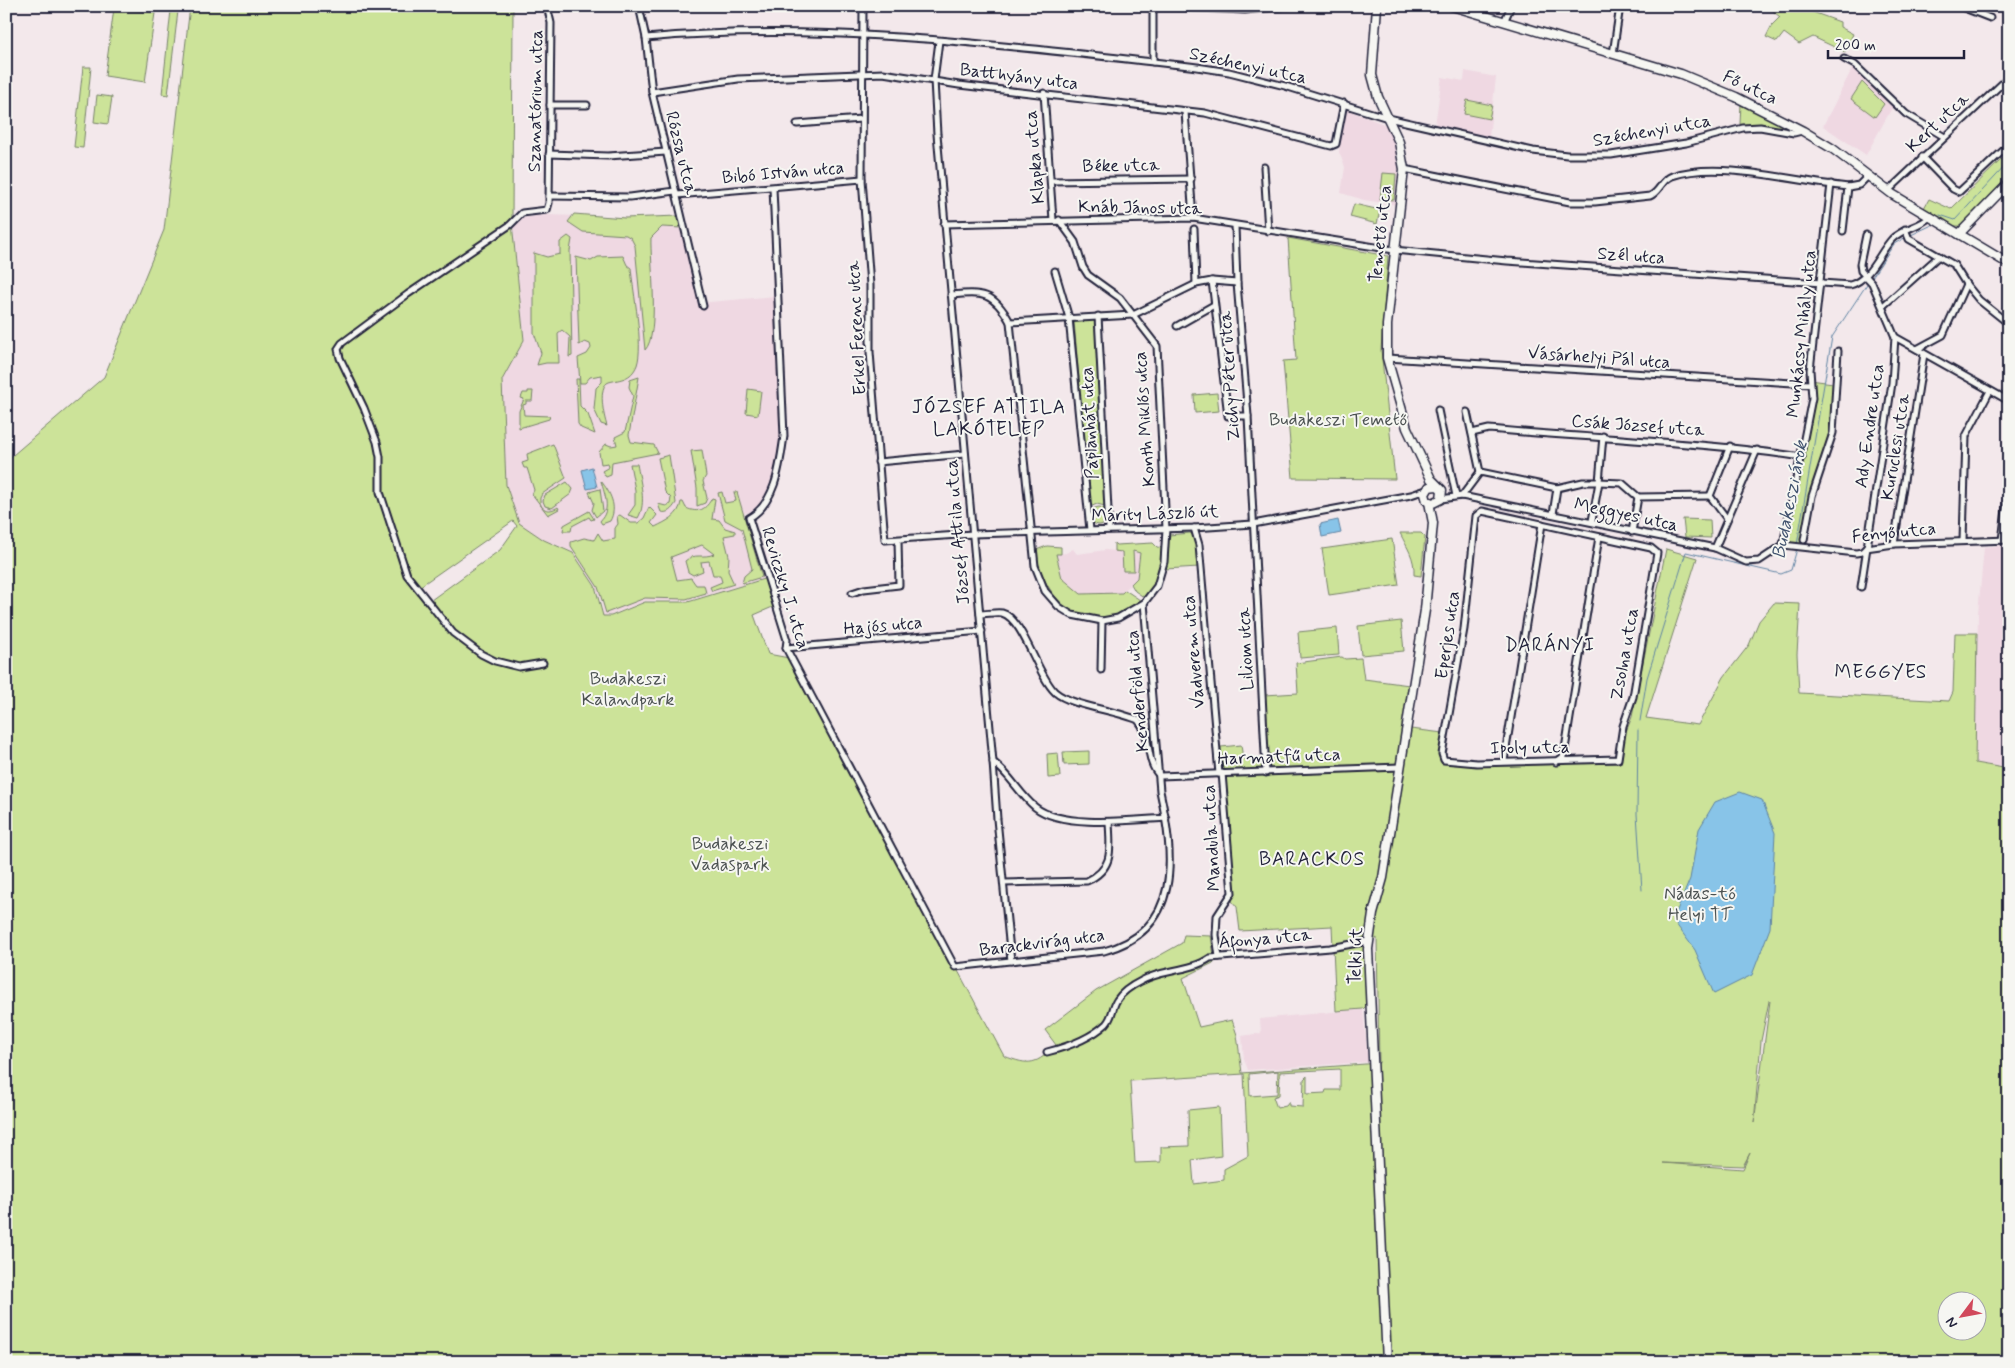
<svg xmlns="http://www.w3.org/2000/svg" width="2015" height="1368" font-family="Mynerve,sans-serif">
<rect width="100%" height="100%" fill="#f3e8eb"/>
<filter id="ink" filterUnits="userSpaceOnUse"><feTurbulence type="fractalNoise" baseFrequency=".02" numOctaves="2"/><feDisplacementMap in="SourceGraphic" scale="10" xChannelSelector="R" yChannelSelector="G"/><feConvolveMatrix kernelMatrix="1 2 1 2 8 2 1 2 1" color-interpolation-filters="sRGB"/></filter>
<g filter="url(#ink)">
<g fill="#efd8e2">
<polygon points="1853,67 1893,106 1866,155 1823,126"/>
<polygon points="1465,71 1496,77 1489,137 1435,125 1442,77 1464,81"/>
<polygon points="1345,109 1386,125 1395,141 1400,174 1397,205 1364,200 1341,193 1345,167 1339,152"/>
<polygon points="546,215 682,219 699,303 776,296 781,438 777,472 771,487 754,512 745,513 747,519 745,522 746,525 748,522 766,578 688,601 646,601 611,615 603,616 602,604 595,585 573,552 544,540 519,523 506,485 502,379 524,340 513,224 521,218"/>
<polygon points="2009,545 2009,769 1975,763 1978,613 1984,547"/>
<polygon points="1073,549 1077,554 1106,550 1140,553 1137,578 1122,593 1081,594 1062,578 1056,554 1066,553"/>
<polygon points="1363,1009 1368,1062 1248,1070 1244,1059 1242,1036 1261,1033 1260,1019"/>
</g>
<g fill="#cce399" stroke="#77826a" fill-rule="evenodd">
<path d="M190,6H513L512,223L524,340L502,380L506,485L519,523L544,540L573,553L595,586L603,616H611L645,602H688L767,578L775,606L754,615L768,654L789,658L1004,1056C1030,1066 1036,1065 1056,1045L1045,1030L1096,991L1182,943L1184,935L1211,936L1215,962L1183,978L1199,1027L1232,1020L1237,1035L1242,1073L1379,1063L1377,938L1364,947L1366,1006L1363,1009L1336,1011L1332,926L1240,931L1237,907L1232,901L1234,892L1221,747L1241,745L1243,759L1268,758L1265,695L1298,693L1296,663L1342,657L1345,659L1361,658L1364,679L1417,686L1411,729L1443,733L1440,758L1447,764L1621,763L1622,741L1632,717L1666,549L1697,558L1646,718L1698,725L1724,677L1749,645L1759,621L1774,603L1800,604L1797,654L1799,693L1949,701L1953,692L1955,633H1977L1975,763L2009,769V1362H6V461L104,377L164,230ZM513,521L517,526L500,550L431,600L419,587ZM1769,1001H1770L1754,1123L1761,1041ZM1340,1069V1090H1326L1325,1093L1307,1094V1076L1304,1079L1303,1107L1289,1106V1102L1286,1106L1277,1108L1273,1097L1279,1095L1280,1072ZM1278,1071L1277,1094L1250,1096L1249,1074ZM1244,1074L1248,1156L1224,1169V1180L1194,1184L1192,1160L1221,1156L1219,1107L1188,1110L1189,1146L1161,1147V1162L1135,1163L1130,1081ZM1750,1153L1743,1169L1663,1163L1743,1166ZM1948,1300H1978V1330H1948Z"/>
<polygon points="1767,6 1796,6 1840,22 1840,27 1853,34 1845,52 1813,37 1799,44 1784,33 1777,42 1766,37 1772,25 1780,17"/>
<polygon points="114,8 155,13 145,82 105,76"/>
<polygon points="171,10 178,11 168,95 162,94"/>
<polygon points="83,67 91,67 83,148 74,147"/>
<polygon points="1862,82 1884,104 1875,117 1851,99"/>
<polygon points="97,95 112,97 108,124 94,122"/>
<polygon points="1467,100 1492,105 1489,119 1464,114"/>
<polygon points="1741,103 1794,130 1740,124"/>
<polygon points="2009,152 2009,176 1963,226 1954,226 1924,208 1929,199 1951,209"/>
<polygon points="1383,173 1396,174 1394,200 1380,199"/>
<polygon points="1354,204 1380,210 1377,224 1350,217"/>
<path d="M574,214L625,218L678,216L682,228L662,227L651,238C650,261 660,335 645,350L635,246L631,238L626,235L583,232L568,222Z"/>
<polygon points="568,236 572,239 570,251 572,356 569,357 570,337 562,330 558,333 559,363 546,363 537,365 541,353 534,333 534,253 547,257 560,254 560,242"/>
<polygon points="1288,238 1388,256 1381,350 1395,479 1293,478 1283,361 1296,360"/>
<path d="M623,256L627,265L631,268C633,291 644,345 637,365C631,380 620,379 609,382C597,386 604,417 607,426L601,424L594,409L596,388L602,382V375L590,377L585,383H580L578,358L587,354L591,348L590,344L585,342L579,345L576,257L591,261L598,257Z"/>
<polygon points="1096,320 1105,506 1097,504 1090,507 1074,321"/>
<polygon points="639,377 629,435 631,442 654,445 658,453 612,462 611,475 606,477 602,471 609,467 608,463 601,464 599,452 606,444 611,446 617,445 615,437 625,432 633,396 629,387 630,380"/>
<polygon points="576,379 579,379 580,406 588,414 595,434 581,428 578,424"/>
<path d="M1810,380L1833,383C1833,395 1834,409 1831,421C1824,464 1808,503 1803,546L1788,544L1783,537L1811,405Z"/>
<polygon points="748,389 761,391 758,415 746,413"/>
<polygon points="528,391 533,391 532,401 526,401 526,404 523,405 524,415 550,416 549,419 519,428 519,411 524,399 521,398 523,393 528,393"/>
<polygon points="1217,393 1219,411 1195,413 1194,395"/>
<path d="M553,444L566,478L542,494L540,498C539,510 549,513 558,507L559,509L548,515L532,494L534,490L527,468H524L522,463L528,461L527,454Z"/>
<polygon points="702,450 706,476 703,481 707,498 705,503 697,506 697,488 691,451"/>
<path d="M669,455L676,503C672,509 668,514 661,512L658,504L666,506L670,504L671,498L665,492L658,458Z"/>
<path d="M630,464H637C640,481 647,503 638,518L628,515L635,505V490Z"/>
<path d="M601,481C610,492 618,507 610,521L602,524L600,521C611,509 605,496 601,481Z"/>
<polygon points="567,482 573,489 571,494 552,508 545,506 543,501 545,495"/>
<polygon points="600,489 603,511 596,517 592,510 594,503 589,492"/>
<polygon points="722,492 725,503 736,501 734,492 737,492 762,577 742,583 744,576 752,569 742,529 725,520 718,493"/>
<path d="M712,498L715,499L712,519L719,520L725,528L735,531V534L724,536L729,556L728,571L734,584L712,591L710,587L722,582L720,575H713L709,561L701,562L703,571L693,575L688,572L685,561C695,552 703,559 714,554L702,545L671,557L677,580L691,578L696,585H704L706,593L686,599L645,598L606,613L598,587L571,546V542L584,538L594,540L598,533L603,541L615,539V528L618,524L617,516L620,515L631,523H638L644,518L649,507L657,515L651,523L655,527C667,521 679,516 681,502H683L686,508C699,514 706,509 712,498Z"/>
<circle cx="1099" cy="516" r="9"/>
<polygon points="589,511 594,519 591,520 589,517 572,526 571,531 563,531 564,525"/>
<polygon points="1683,519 1710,520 1711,538 1685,537"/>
<polygon points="1190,533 1196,538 1199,567 1165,569 1169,535"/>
<path d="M1400,533H1421L1425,537L1421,576L1414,575C1415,557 1407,548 1400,533Z"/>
<polygon points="1392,539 1399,585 1329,595 1322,549"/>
<path d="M1114,543L1116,545L1153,543L1157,547L1164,548C1162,568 1157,582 1145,598L1135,591L1131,584L1137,578L1140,553L1133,551L1134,571H1123L1122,552L1114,551Z"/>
<path d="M1047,546L1061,547V554H1056L1062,578L1081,594L1122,593L1125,590L1143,602C1129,609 1115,618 1099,618C1062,618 1040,583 1036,550Z"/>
<polygon points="1401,621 1404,651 1361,655 1358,626"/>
<polygon points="1337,628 1339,655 1300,658 1298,632"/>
<polygon points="1089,751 1089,764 1064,765 1063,752"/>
<polygon points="1058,753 1060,777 1048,778 1047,754"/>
</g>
<g fill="#88c4e8" stroke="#5f83a3">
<polygon points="592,467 597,487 587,489 582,470"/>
<polygon points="1338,520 1341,533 1322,537 1320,524"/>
<polygon points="1740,792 1762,800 1775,833 1770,928 1752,975 1714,994 1695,950 1673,920 1690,879 1699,829 1715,802"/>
</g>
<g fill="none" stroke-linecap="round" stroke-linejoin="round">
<g stroke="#5f83a3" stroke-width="1">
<polyline points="1940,215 1955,220 2009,162"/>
<polyline points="1911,235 1934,224"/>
<polyline points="1872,277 1894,244 1906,237"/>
<polyline points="1797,545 1832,337 1867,284"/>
<polyline points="1640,721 1647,678 1686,552 1781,574 1791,570 1797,549"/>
<polyline points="1638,730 1637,814 1642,890"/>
</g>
<g stroke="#22223b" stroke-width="9">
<g id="street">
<polyline points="639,6 646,38 652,92 703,306"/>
<polyline points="863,6 862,179 870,285 870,352 885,540 973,534 1194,528 1253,524 1411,495 1426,490"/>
<polyline points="1150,6 1245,10 1290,6"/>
<polyline points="1959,6 1990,18"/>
<polyline points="1504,22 1511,6"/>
<path d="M646,38C830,21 1015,47 1197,67L1229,72L1285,86L1388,118L1533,151L1567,155H1611L1686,143L1743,128L1760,127L1794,133L1802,131"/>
<polyline points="939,41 934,80 937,134 993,762 997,819 1011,961"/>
<polyline points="1613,54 1620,6"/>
<polyline points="1844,59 1855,65 1906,114 1943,136"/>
<polyline points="1153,62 1153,7"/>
<polyline points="652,92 738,79 883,73 959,85 1205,113 1331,146 1336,144 1344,103"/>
<polyline points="1044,93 1053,220"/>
<polyline points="550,105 587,105"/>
<polyline points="1185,112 1193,218"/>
<polyline points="797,124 861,119"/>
<polyline points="549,154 608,156 666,152"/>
<polyline points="1922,157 1953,189 1959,192 2009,145"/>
<polyline points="1264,167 1268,231"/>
<path d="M1404,169L1570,202H1595L1650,196C1660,192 1661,180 1672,176C1718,160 1798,182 1848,187L1859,185L1868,176"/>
<polyline points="1051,181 1191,179"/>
<path d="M773,188L784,436C780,464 776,503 749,518L787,640L786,648L955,967L1104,951C1183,930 1174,855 1160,791L1144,603"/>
<polyline points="1888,191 2009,77"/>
<polyline points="677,195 862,179"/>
<polyline points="549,196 630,197 675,191"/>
<path d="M944,224L1193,218L1394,250L1507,261L1850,285C1870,280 1879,253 1892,239C1903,228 1919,227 1930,217"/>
<polyline points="1235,226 1237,283 1248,416 1266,773"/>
<polyline points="1194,229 1196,284"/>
<polyline points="1905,229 1909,239 1954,265 1966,284 1979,300 2009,324"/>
<polyline points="1843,231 1848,187"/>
<polyline points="1055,271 1069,318 1090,530"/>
<polyline points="1212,281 1228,416 1248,416"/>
<path d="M951,295C982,292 994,292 1010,322L1035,566L1045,591L1059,607L1072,615L1102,621L1118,618L1144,603L1157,586L1164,562L1166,529L1157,346L1120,298L1088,275L1083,267L1075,242L1059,220"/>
<polyline points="1883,306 1939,256"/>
<polyline points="1098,316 1109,529"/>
<polyline points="1010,322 1133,315 1196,284 1212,281 1237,283"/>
<polyline points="1177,326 1214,305"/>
<polyline points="1895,337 2009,401"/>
<polyline points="1917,349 1943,335 1966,284"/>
<polyline points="1387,358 1810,384"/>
<polyline points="1438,410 1456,496"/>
<polyline points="1467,412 1480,472"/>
<path d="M1472,433L1489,429C1594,439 1698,441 1802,457"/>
<polyline points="878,462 965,454"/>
<polyline points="1462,496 1480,472 1557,488 1583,482 1599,482 1622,483 1638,497 1710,496"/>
<polyline points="1710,496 1730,446"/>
<polyline points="1710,496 1727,519"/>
<polyline points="1441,499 1462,496 1715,548 1746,562 1759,561 1783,545"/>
<polygon points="1482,511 1651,548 1657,553 1633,697 1623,726 1618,759 1477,763 1444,760 1442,754 1464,629 1476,516"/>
<polyline points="1553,514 1557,488"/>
<polyline points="1592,521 1599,482 1603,436"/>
<polyline points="1194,528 1199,545 1219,774"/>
<polyline points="1632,532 1638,497"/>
<polyline points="1804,540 1812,496 1833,433 1838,351"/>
<polyline points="2002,540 2009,487"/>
<polyline points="1963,541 1966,436 1990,391"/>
<polyline points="1894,544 1924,354"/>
<polyline points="1783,545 1812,398 1810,370 1831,184"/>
<polyline points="1783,545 1856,553 1862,552 1866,548 1894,544 2009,540"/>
<polyline points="1715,548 1757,450"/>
<polyline points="1861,587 1892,383 1895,337 1872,283 1861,271 1860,264 1866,235"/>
<polyline points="852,593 864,589 899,585 898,540"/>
<path d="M980,614C987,614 996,612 1002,613C1023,618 1037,675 1055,692C1071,706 1115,710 1138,720C1152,736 1145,761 1159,775"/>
<polyline points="786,648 982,631"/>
<polyline points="543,663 519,667 495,661 481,654 453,633 407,575 380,492 380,457 377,442 364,408 340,358 338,349 342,343 408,294 510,225 522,213 547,210 549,203 551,23 547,6"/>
<polyline points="1101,670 1102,621"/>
<polyline points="1504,761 1542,524"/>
<path d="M993,762C1010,774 1019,794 1035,807C1062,829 1133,820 1166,818"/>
<polyline points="1556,762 1563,757 1565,749 1599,537"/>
<polyline points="1160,776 1400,767"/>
<path d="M1004,883L1087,881C1115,868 1110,848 1109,822"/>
<polyline points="1219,957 1216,935 1217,916 1232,893 1222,773"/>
<path d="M1047,1052C1067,1047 1091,1038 1106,1024C1113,1017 1112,1007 1117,1000C1122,992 1133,985 1141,981C1162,969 1190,972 1210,958L1330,948L1369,941"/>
</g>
</g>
<g stroke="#22223b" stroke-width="11">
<g id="secondary">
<polyline points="1377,6 1372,75 1378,97 1399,142 1404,169 1387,325 1387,358 1407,428 1431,479 1442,490 1441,499 1433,503 1427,501 1425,494 1429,487 1436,486"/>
<polyline points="1452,6 1681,74 1736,97 1803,131 1833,149 1892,194 2009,264"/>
<polyline points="1959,234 2009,183"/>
<polyline points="1387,1362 1368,949 1373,914 1383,878 1425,610 1433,523 1429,502"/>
</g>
</g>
<use href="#street" stroke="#f6f6f2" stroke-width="5"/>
<use href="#secondary" stroke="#f6f6f2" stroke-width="8"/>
</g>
</g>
<g text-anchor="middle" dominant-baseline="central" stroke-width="4" stroke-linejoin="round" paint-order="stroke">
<g font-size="18" fill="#22223b" stroke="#f6f6f2">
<text transform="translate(1248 66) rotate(12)">Széchenyi utca</text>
<text transform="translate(1019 77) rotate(7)">Batthyány utca</text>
<text transform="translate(1750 88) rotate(25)">Fő utca</text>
<text transform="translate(536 101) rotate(-89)">Szanatórium utca</text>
<text transform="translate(1938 123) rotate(-43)">Kert utca</text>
<text transform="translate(1652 131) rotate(-10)">Széchenyi utca</text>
<text transform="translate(681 153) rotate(76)">Rózsa utca</text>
<text transform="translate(1035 157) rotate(-95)">Klapka utca</text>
<text transform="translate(1121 166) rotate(-1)">Béke utca</text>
<text transform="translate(783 173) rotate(-5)">Bibó István utca</text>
<text transform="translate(1140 208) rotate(1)">Knáb János utca</text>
<text transform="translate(1381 234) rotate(-84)">Temető utca</text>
<text transform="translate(1631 256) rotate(4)">Szél utca</text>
<text transform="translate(857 328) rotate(-93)">Erkel Ferenc utca</text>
<text transform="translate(1802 334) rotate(-84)">Munkácsy Mihály utca</text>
<text transform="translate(1599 358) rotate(4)">Vásárhelyi Pál utca</text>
<text transform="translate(1230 376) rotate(-94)">Zichy Péter utca</text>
<text transform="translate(1145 419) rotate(-94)">Konth Miklós utca</text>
<text transform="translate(1090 423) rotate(-93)">Paplanhát utca</text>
<text transform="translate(1638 426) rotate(4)">Csák József utca</text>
<text transform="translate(1870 426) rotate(-82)">Ady Endre utca</text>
<text transform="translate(1896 447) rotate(-81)">Kuruclesi utca</text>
<text transform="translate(1155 514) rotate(-2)">Márity László út</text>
<text transform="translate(1626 515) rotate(12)">Meggyes utca</text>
<text transform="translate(958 532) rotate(-95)">József Attila utca</text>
<text transform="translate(1894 533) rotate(-6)">Fenyő utca</text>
<text transform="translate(785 588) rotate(73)">Reviczky J. utca</text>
<text transform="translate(883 626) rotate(-5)">Hajós utca</text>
<text transform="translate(1448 635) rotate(-82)">Eperjes utca</text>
<text transform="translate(1246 649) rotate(-93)">Liliom utca</text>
<text transform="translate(1194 652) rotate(-95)">Vadverem utca</text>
<text transform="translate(1625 654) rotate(-80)">Zsolna utca</text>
<text transform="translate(1138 691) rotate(-95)">Kenderföld utca</text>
<text transform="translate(1530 748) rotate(-1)">Ipoly utca</text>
<text transform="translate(1279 757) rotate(-2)">Harmatfű utca</text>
<text transform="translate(1212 838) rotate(-93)">Mandula utca</text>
<text transform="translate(1265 939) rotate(-5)">Áfonya utca</text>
<text transform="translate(1042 943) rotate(-7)">Barackvirág utca</text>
<text transform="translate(1356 956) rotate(-88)">Telki út</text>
</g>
<g font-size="18" fill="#4c5252" stroke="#f6f6f2">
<text x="1338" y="420">Budakeszi Temető</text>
<text x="628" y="679">Budakeszi<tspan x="628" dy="21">Kalandpark</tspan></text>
<text x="730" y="844">Budakeszi<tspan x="730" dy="21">Vadaspark</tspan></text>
<text x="1700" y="894">Nádas-tó<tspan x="1700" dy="21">Helyi TT</tspan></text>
</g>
<g font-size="19" letter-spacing="1" fill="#22223b" stroke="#f6f6f2">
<text x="989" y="407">JÓZSEF ATTILA<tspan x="989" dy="22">LAKÓTELEP</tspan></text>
<text x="1550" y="645">DARÁNYI</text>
<text x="1881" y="672">MEGGYES</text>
<text x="1312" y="859">BARACKOS</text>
</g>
<g font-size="19" font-style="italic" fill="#41536f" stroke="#f6f6f2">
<text transform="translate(1790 500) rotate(-79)">Budakeszi árok</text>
</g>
</g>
<rect width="2015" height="1368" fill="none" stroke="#f6f6f2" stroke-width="25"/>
<rect x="12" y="12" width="1990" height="1343" fill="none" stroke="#22223b" stroke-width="2" filter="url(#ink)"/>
<g transform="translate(1962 1316) rotate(238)"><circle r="24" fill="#f6f6f2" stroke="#a1a1a9"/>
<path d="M0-4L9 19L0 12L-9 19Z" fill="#d1495b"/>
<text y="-8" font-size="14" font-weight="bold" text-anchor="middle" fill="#22223b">N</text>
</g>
<path d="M1828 50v8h136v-8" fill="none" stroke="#22223b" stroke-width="2.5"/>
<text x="1835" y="50" font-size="15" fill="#22223b" stroke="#f6f6f2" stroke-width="4" paint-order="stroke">200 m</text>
</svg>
